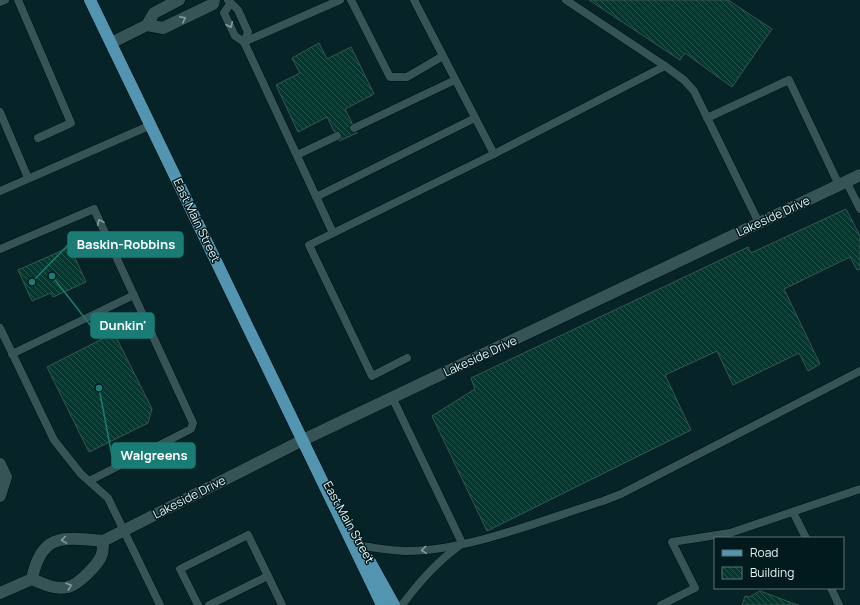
<svg xmlns="http://www.w3.org/2000/svg" width="860" height="605" font-family="Manrope,sans-serif">
<defs>
<pattern id="building-back-hatch" width="6" height="6" patternUnits="userSpaceOnUse"><rect width="6" height="6" fill="#04372e"/><path d="M-1 5l2 2M0 0l6 6M5-1l2 2" fill="none" stroke="#28554d"/></pattern>
</defs>
<rect width="100%" height="100%" fill="#062427"/>
<g fill="url(#building-back-hatch)" stroke="#3a554e">
<polygon points="589,0 728,0 772,29 732,87 685,53 680,60"/>
<polygon points="319,43 327,59 351,47 374,94 345,109 357,133 339,141 327,117 298,132 276,85 300,73 292,58"/>
<polygon points="846,209 860,236 860,269 857,270 850,257 784,289 820,364 808,371 799,353 733,385 717,351 665,375 691,430 487,531 432,416 475,389 471,378 748,247 751,253"/>
<polygon points="70,247 86,282 53,297 51,293 32,301 18,270"/>
<polygon points="114,333 152,409 148,423 89,452 47,367"/>
<polygon points="760,591 798,605 799,605 742,605 745,596 749,597"/>
</g>
<g fill="none" stroke-linecap="round" stroke-linejoin="round">
<g stroke="#000c0e" stroke-width="9">
<g id="lane">
<polyline points="18,0 71,123 38,138"/>
<polyline points="228,0 238,10 248,32 244,42"/>
<polyline points="351,0 390,77 407,77 443,56"/>
<polyline points="414,0 494,154"/>
<polyline points="566,0 665,66 684,80 694,91 759,223"/>
<polyline points="0,2 5,0"/>
<polyline points="230,4 224,13 235,36 244,42 333,233"/>
<polyline points="244,42 340,0"/>
<polyline points="0,112 28,178"/>
<polyline points="707,118 789,80 839,185"/>
<polyline points="354,128 455,80"/>
<polyline points="297,155 337,136"/>
<polyline points="846,181 860,209"/>
<polyline points="0,191 151,125"/>
<polyline points="316,197 475,118"/>
<polyline points="0,249 94,209 193,423 191,429 89,481"/>
<polyline points="0,328 54,440 81,474 108,498 160,605"/>
<polyline points="12,354 134,295"/>
<polyline points="407,358 372,376 309,245 494,154 665,66"/>
<polyline points="392,397 462,543"/>
<polyline points="793,512 806,538"/>
<path d="M362,546C377,548 392,551 407,551C471,550 542,520 603,501L621,494L860,371"/>
<polyline points="268,576 282,605"/>
<polyline points="831,588 839,605"/>
<polyline points="198,605 180,569 248,535 268,576 209,605"/>
<path d="M402,605C420,581 436,563 460,545"/>
<polyline points="661,605 695,588 672,542 730,533 860,489"/>
</g>
</g>
<g stroke="#000c0e" stroke-width="13">
<g id="street">
<polyline points="147,25 163,28 213,4 214,0"/>
<polyline points="111,43 147,25 154,13 179,0"/>
<polyline points="0,464 6,477 0,496"/>
<path d="M32,579C41,533 63,537 103,541L303,440L860,175"/>
<path d="M0,593L32,579C43,584 55,590 68,587C78,585 99,564 102,554C103,550 103,545 103,541"/>
</g>
</g>
<g stroke="#000c0e" stroke-width="13">
<g id="primary">
<polyline points="90,0 382,605"/>
<polyline points="369,560 394,605"/>
</g>
</g>
<use href="#lane" stroke="#365356" stroke-width="8"/>
<use href="#street" stroke="#365356" stroke-width="12"/>
<use href="#primary" stroke="#5394b1" stroke-width="12"/>
</g>
<defs><path id="oneway-chevron" d="M-2-3.5L2.5 0L-2 3.5" fill="none" stroke-width="1.6" stroke-linecap="round" stroke-linejoin="round"/></defs>
<g stroke="#859c9e">
<use href="#oneway-chevron" transform="translate(183 19) rotate(-26)"/>
<use href="#oneway-chevron" transform="translate(230 25) rotate(65)"/>
<use href="#oneway-chevron" transform="translate(100 222) rotate(-114)"/>
<use href="#oneway-chevron" transform="translate(64 540) rotate(171)"/>
<use href="#oneway-chevron" transform="translate(424 550) rotate(175)"/>
<use href="#oneway-chevron" transform="translate(69 586) rotate(-19)"/>
</g>
<g text-anchor="middle" dominant-baseline="central" stroke-width="3" stroke-linejoin="round" paint-order="stroke">
<g font-size="12" fill="#e5f5f7" stroke="#001a1d">
<text transform="translate(773 216) rotate(-25)">Lakeside Drive</text>
<text transform="translate(197 220) rotate(64)">East Main Street</text>
<text transform="translate(480 356) rotate(-25)">Lakeside Drive</text>
<text transform="translate(189 497) rotate(-27)">Lakeside Drive</text>
<text transform="translate(349 522) rotate(61)">East Main Street</text>
</g>
</g>
<path fill="none" stroke="#1a7c75" stroke-width="1.5" d="M32 282L68 245M52 276L91 326M99 388L112 456"/>
<g fill="#1a7c75" stroke="#001a1d" stroke-width="1.5">
<circle cx="32" cy="282" r="4"/>
<circle cx="52" cy="276" r="4"/>
<circle cx="99" cy="388" r="4"/>
</g>
<g fill="#1a7c75" stroke="#1a7c75" stroke-width="1.5">
<rect x="68" y="232" width="115" height="25" rx="4"/>
<rect x="91" y="313" width="63" height="25" rx="4"/>
<rect x="112" y="443" width="83" height="25" rx="4"/>
</g>
<g font-size="13" text-anchor="middle" font-weight="bold" fill="#fff">
<text x="126" y="249">Baskin-Robbins</text>
<text x="123" y="330">Dunkin'</text>
<text x="154" y="460">Walgreens</text>
</g>
<rect x="714" y="537" width="130" height="52" fill="#001a1d" stroke="#5c7274"/>
<rect x="722" y="550" width="20" height="6" fill="#5394b1" stroke="#5c7274"/>
<text x="750" y="557" font-size="12" fill="#e5f5f7">Road</text>
<rect x="722" y="567" width="20" height="12" fill="url(#building-back-hatch)" stroke="#5c7274"/>
<text x="750" y="577" font-size="12" fill="#e5f5f7">Building</text>
</svg>
